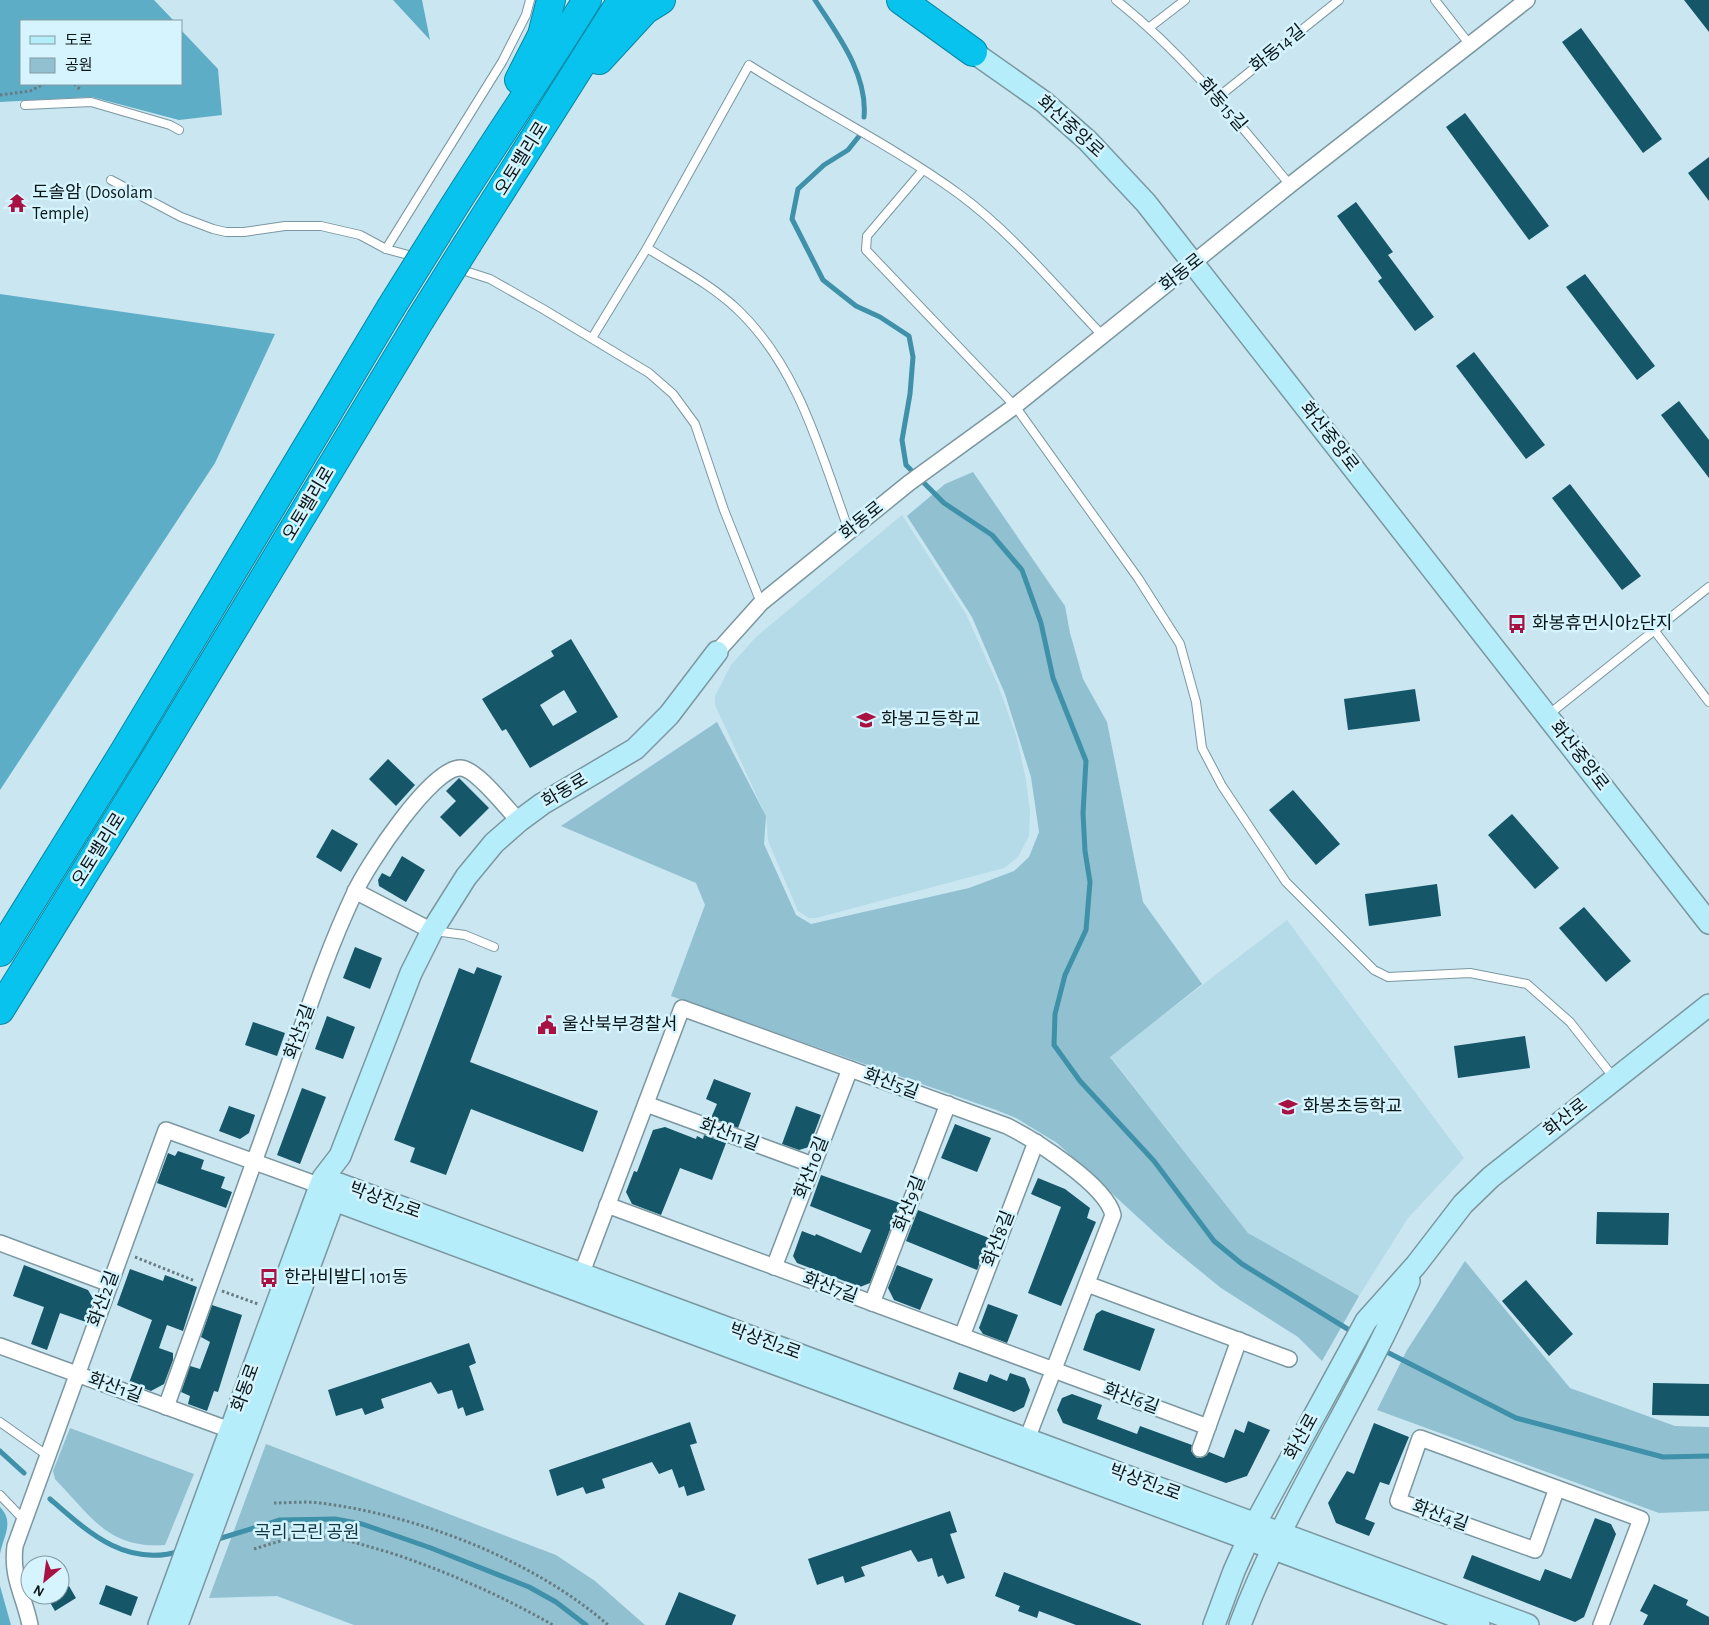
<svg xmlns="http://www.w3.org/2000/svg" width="1709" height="1625" font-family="'Alegreya Sans','Noto Sans KR',sans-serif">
<rect width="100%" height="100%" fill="#c9e6f1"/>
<g fill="#b5dbe8">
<polygon points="902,515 966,614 998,685 1016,735 1025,775 1030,811 1029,836 1018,857 1004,868 816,918 809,918 798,911 768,841 766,816 715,705 715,696 731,665 756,637"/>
<polygon points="1287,920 1464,1158 1408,1218 1359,1296 1248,1233 1110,1056"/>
</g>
<g fill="#91c0d1">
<polygon points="973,472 1065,606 1070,633 1083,679 1107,722 1143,902 1202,984 1110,1057 1248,1233 1359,1296 1322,1361 1298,1337 1221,1288 1167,1244 1057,1143 1016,1118 996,1110 671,996 705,905 696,883 561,826 717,722 766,816 764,844 796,915 811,924 969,888 1014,871 1029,857 1039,832 1031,777 1005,694 972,617 907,516 945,484"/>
<polygon points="1465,1261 1570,1388 1675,1426 1709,1427 1709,1511 1659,1513 1377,1410 1407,1350"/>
<path d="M70,1428L194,1474L165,1545C108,1549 91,1516 55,1479L53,1471Z"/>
<polygon points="266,1444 556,1555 595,1581 645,1625 354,1625 277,1596 209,1598"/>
</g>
<g fill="#5eadc7">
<polygon points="0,0 154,0 174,21 21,21 21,84 181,84 181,30 218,69 222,115 179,120 92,97 0,102"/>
<polygon points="393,0 422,0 430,40"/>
<polygon points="0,294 275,334 215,463 0,790"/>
<path d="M0,1507C15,1522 3,1537 0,1554Z"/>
<polygon points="0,1586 11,1625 0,1625"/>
</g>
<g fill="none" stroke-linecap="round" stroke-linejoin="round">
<g stroke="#3f90a9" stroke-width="5">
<path d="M815,0C837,34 868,74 864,117"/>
<polyline points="860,135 848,150 824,165 798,189 792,219 823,280 856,306 880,317 909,336 913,357 910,394 902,440 906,465 944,503 992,535 1022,570 1041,623 1053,678 1086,761 1083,813 1085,851 1090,882 1086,930 1065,975 1055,1014 1054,1045 1080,1081 1154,1161 1214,1241 1242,1264 1354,1333"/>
<polyline points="1381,1349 1516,1418 1663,1457 1709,1456"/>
<polyline points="0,1451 24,1473"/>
<path d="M50,1499C89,1533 126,1568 181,1551"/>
<polyline points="215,1540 280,1520 335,1519 362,1524 431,1548 529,1587 556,1602 586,1625"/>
</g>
</g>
<g fill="#155668" fill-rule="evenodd">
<polygon points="1684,0 1709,0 1709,32"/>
<polygon points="1581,28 1662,139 1643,153 1562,42"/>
<polygon points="1465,113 1549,226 1529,240 1446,127"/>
<polygon points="1709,157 1709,201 1688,173"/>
<polygon points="1356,202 1393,252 1388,255 1434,317 1415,331 1378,281 1382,278 1337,216"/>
<polygon points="1585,274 1655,366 1637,380 1566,287"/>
<polygon points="1474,352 1545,445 1526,459 1456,366"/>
<polygon points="1679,401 1709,440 1709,478 1661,415"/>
<polygon points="1570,484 1641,576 1622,590 1552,498"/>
<path d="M571,639L618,717L530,768L506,729L502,731L482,699L554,656L551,651ZM564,690L577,712L553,726L540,705Z"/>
<polygon points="1415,689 1420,721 1348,730 1344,699"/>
<polygon points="388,759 415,785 396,806 369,779"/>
<polygon points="459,778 489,808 460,837 440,817 456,801 446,791"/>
<polygon points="1293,790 1340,844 1316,865 1269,810"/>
<polygon points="1512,814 1559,868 1535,889 1488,835"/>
<polygon points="332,829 358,844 341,872 316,857"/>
<polygon points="402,856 425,870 406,902 379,886 378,880 382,873 390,877"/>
<polygon points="1437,884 1441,916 1369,926 1365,894"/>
<polygon points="1584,907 1631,961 1606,982 1559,928"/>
<polygon points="355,947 382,958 370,989 343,978"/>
<polygon points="477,967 502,976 470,1062 598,1111 583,1152 471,1109 446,1175 410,1162 415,1148 394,1140 459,968 474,974"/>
<polygon points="327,1016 355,1027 343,1059 315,1049"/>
<polygon points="253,1022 285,1033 277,1056 245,1045"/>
<polygon points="1525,1036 1530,1068 1458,1078 1454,1046"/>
<polygon points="714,1079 751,1093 738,1128 711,1118 717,1104 706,1099"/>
<polygon points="302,1088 326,1097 300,1164 277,1155"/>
<polygon points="229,1106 255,1115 249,1133 240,1139 219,1131"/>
<polygon points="796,1106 821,1115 809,1147 799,1150 782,1144"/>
<polygon points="955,1124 991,1138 977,1172 941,1158"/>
<polygon points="665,1127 696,1139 697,1136 703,1139 704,1135 726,1143 712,1180 680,1168 661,1215 632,1204 626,1192 634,1171 637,1172 653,1130"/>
<polygon points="178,1151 204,1160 201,1169 225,1177 221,1188 232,1192 226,1208 157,1183 168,1153 175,1156"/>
<polygon points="821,1175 900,1203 870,1283 860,1287 797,1263 793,1256 802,1231 815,1236 816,1234 861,1253 871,1230 810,1206"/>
<polygon points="1038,1178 1065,1189 1090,1208 1087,1218 1096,1222 1061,1306 1028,1293 1061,1207 1031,1194"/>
<polygon points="918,1210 989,1238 977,1270 906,1241"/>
<polygon points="1597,1212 1669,1213 1668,1245 1596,1244"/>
<polygon points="24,1265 88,1290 94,1300 86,1322 60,1313 47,1350 31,1344 44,1307 13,1296"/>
<polygon points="897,1265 933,1279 920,1310 894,1300 888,1288"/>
<polygon points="130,1269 163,1281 165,1275 197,1287 183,1331 167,1325 159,1348 173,1353 173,1360 164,1384 151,1391 129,1383 152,1320 117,1305"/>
<polygon points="1526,1280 1573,1334 1549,1356 1502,1301"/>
<polygon points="988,1304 1018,1315 1007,1343 983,1334 979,1328"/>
<polygon points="212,1305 242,1315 218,1392 214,1391 207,1411 188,1404 190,1396 181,1392 190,1366 200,1369 210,1342 201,1337"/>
<polygon points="1102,1310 1155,1329 1140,1371 1083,1350 1096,1314"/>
<polygon points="469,1343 476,1363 469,1366 484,1410 466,1416 463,1407 458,1409 452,1390 438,1394 431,1382 381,1399 384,1408 365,1415 362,1408 336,1416 328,1390"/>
<polygon points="959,1372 987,1382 990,1374 1007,1381 1010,1373 1025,1378 1030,1390 1024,1407 1014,1412 953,1389"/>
<polygon points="1653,1383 1709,1384 1709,1416 1652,1415"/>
<polygon points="1072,1394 1102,1405 1097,1419 1137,1434 1140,1426 1192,1445 1191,1451 1197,1458 1206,1456 1209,1452 1224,1458 1235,1429 1244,1433 1248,1421 1270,1430 1247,1476 1226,1483 1063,1423 1057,1410 1062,1398"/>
<polygon points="690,1422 697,1443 690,1445 705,1490 687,1496 684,1486 679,1488 672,1469 659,1474 652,1462 602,1479 605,1488 586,1494 583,1487 557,1496 549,1470"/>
<polygon points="1374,1423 1409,1437 1389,1485 1380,1482 1365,1519 1375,1523 1369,1536 1336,1523 1328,1503 1347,1471 1354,1474"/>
<polygon points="950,1511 957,1532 950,1534 965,1578 947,1584 943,1575 938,1577 932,1558 918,1562 911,1550 861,1567 865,1576 845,1583 843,1576 817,1585 808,1559"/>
<polygon points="1595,1518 1611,1524 1616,1534 1584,1617 1575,1622 1463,1578 1472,1555 1540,1581 1545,1569 1571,1579"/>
<polygon points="1004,1572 1141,1624 1141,1625 1076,1625 1039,1611 1037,1618 1018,1611 1020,1606 995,1596"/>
<polygon points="1654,1584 1688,1600 1686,1605 1709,1617 1709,1625 1643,1625 1648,1615 1640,1611"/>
<polygon points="106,1585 138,1597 131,1616 99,1604"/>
<polygon points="69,1586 76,1598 55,1611 48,1599 54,1595 60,1595 60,1591"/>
<polygon points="679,1592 736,1615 732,1625 665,1625"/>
</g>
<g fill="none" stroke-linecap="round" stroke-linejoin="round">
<g stroke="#7b97a0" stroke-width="10">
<g id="lane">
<path d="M1116,0C1183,53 1236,120 1290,185"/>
<polyline points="1435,0 1470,45"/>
<polyline points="1150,27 1185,0"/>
<polyline points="1217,98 1339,0"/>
<polyline points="25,105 91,102 170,125 179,130"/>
<polyline points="923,170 867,236 866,250 1015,406 1138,578 1180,644 1196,702 1202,748 1222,786 1286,882 1374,970 1388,977 1470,973 1527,984 1570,1022 1614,1078"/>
<polyline points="111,180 181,217 213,229 226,232 244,232 285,226 321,226 360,235 386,249 416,257"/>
<path d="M647,248C677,267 712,285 738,310C799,368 821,454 849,531"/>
<polyline points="386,249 502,62 526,15 530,0"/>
<polyline points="459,269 490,279 543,309 649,373 673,394 695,424 724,510 761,603"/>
<path d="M592,338L647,248L749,65C818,109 893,146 959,194C1012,233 1056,287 1102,335"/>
<polyline points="1654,630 1709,702"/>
<polyline points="1548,715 1709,587"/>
<polyline points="434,931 465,935 494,947"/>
<polyline points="0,1422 48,1456"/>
<polyline points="0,1495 24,1520"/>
</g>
</g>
<g stroke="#7b97a0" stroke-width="18">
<g id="street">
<polyline points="717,652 761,603 909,483 1015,406 1290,185 1527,0"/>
<polyline points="355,891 432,931"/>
<polyline points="646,1104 813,1165"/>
<polyline points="607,1205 1208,1427"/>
<polyline points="0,1243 110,1284"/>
<polyline points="774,1267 850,1069"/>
<path d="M578,1283L682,1008L1007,1126C1035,1140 1106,1185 1113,1215L1024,1447"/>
<polyline points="1087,1284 1289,1359"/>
<polyline points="872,1303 948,1104"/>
<polyline points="962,1336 1036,1142"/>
<polyline points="0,1346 230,1430"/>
<path d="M166,1407C204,1300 242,1193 281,1087C304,1022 325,955 355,892C367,866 432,766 461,768C477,769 507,809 519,821"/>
<polyline points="1200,1449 1239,1340"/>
<polyline points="1557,1488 1535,1550 1398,1501 1420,1438 1641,1519 1601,1625"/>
<path d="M30,1625C24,1595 11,1578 15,1546L166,1130L321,1186"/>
</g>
</g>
<g stroke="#7b97a0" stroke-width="24">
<g id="secondary">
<polyline points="973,52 1044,102 1088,141 1146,203 1709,923"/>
<polyline points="321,1186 339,1184 1528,1625"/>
<polyline points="321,1186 334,1200 1479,1625"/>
<polyline points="159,1625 323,1178 340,1156 411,973 432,931 466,877 494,843 519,821 542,804 635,749 669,715 717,652"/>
<polyline points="177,1625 339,1186"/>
<polyline points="1214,1625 1234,1571 1255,1524 1366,1321 1416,1265 1463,1204 1491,1177 1709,1005"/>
<path d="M1240,1625C1285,1505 1358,1399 1409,1281"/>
</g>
</g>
<g stroke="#0886a3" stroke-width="30">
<g id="highway">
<polyline points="901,0 973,52"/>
<polyline points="599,60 645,10 661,0"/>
<polyline points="519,80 542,35 551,0"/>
<path d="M438,232C486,154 539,78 587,0"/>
<polyline points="468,243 622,0"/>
<polyline points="0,952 124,752 390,309"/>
<polyline points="0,1010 150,767 420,320"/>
</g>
</g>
<g stroke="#677b82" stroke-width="3" stroke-dasharray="2.5 2.5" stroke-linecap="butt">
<polyline points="74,84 81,90"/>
<polyline points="0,95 30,91 44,84"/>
<polyline points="135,1257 195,1281"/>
<polyline points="222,1291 258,1304"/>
<path d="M274,1503C289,1503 305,1501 320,1503C417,1515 534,1560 608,1625"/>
<path d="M254,1549C276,1542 297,1535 321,1537C344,1538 366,1546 388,1552C446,1571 500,1595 553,1625"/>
</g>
<use href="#lane" stroke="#fff" stroke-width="8"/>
<use href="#street" stroke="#fff" stroke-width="15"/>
<use href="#secondary" stroke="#b5edfa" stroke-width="21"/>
<use href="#highway" stroke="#07c3ed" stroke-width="28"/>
<g stroke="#0886a3" stroke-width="30" stroke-linecap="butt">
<g id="highway-bridge">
<polyline points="390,309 438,232"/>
<polyline points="420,320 468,243"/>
</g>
</g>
<use href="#highway-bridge" stroke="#07c3ed" stroke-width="28"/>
</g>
<defs>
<g id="temple-bare" transform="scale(1.5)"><path d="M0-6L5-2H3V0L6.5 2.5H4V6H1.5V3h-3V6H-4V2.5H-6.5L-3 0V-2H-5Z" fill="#a81242" stroke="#d6f4fe" stroke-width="2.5" paint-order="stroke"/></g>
<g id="bus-bare" transform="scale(1.5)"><path d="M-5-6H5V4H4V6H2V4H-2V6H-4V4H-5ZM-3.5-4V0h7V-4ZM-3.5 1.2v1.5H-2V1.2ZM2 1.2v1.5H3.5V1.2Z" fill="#a81242" stroke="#d6f4fe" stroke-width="2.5" paint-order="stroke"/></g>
<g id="school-bare" transform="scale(1.5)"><path d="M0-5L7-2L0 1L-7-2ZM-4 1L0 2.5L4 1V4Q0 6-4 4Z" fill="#a81242" stroke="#d6f4fe" stroke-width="2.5" paint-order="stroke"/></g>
<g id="civic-bare" transform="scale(1.5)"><path d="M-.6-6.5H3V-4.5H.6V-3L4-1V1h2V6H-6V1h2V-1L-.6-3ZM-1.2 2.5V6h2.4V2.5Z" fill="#a81242" stroke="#d6f4fe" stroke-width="2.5" paint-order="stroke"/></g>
</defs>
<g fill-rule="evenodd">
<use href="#temple-bare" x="17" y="203"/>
<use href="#bus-bare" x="1517" y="624"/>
<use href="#school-bare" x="866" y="720"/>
<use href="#civic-bare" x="547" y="1025"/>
<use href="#school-bare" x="1288" y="1107"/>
<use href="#bus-bare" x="269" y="1278"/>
</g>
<g text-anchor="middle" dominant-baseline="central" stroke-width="5" stroke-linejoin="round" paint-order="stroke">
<g font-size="18" fill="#0b1619" stroke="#d6f4fe">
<text transform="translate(1278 49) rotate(-39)">화동14길</text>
<text transform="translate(1222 105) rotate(49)">화동15길</text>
<text transform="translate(1070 127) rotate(42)">화산중앙로</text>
<text transform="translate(522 159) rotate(-58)">오토밸리로</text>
<text transform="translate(1182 273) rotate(-38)">화동로</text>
<text transform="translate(1329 437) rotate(52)">화산중앙로</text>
<text transform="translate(309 504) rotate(-59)">오토밸리로</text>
<text transform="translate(862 521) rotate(-39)">화동로</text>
<text transform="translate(1579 756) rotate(52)">화산중앙로</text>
<text transform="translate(565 791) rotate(-31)">화동로</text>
<text transform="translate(99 850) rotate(-58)">오토밸리로</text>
<text transform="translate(300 1032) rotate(-70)">화산3길</text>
<text transform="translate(891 1084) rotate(20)">화산5길</text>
<text transform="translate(1566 1118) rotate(-38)">화산로</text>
<text transform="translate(729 1135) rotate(20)">화산11길</text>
<text transform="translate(812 1168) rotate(-69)">화산10길</text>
<text transform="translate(385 1201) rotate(20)">박상진2로</text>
<text transform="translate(910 1204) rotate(-69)">화산9길</text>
<text transform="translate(999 1239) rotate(-69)">화산8길</text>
<text transform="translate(830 1288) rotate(20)">화산7길</text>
<text transform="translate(104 1299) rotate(-70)">화산2길</text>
<text transform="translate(765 1342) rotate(20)">박상진2로</text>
<text transform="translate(115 1388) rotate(20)">화산1길</text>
<text transform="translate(246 1388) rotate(-70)">화동로</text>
<text transform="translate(1131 1399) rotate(20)">화산6길</text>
<text transform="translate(1302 1437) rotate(-61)">화산로</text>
<text transform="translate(1145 1483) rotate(20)">박상진2로</text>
<text transform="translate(1440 1516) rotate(20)">화산4길</text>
</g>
<g font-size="18" fill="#0b1619" stroke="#d6f4fe" text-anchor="start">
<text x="32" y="193">도솔암 (Dosolam<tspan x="32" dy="21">Temple)</tspan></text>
<text x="1532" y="624">화봉휴먼시아2단지</text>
<text x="881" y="720">화봉고등학교</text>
<text x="562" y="1025">울산북부경찰서</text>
<text x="1303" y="1107">화봉초등학교</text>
<text x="284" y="1278">한라비발디 101동</text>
</g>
<g font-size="18" fill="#113742" stroke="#d6f4fe">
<text x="307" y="1533">곡리 근린 공원</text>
</g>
</g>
<rect x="20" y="20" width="162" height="65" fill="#d6f4fe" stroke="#859ba2"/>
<rect x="30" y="36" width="25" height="8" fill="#b5edfa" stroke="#859ba2"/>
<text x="65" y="45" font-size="15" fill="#0b1619">도로</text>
<rect x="30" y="58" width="25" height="15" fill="#91c0d1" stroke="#859ba2"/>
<text x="65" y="70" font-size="15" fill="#0b1619">공원</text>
<g transform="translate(45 1580) rotate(209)"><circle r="24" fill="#d6f4fe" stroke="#859ba2"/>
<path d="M0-4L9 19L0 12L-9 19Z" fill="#a81242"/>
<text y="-8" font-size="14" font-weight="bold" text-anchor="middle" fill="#0b1619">N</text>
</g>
</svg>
